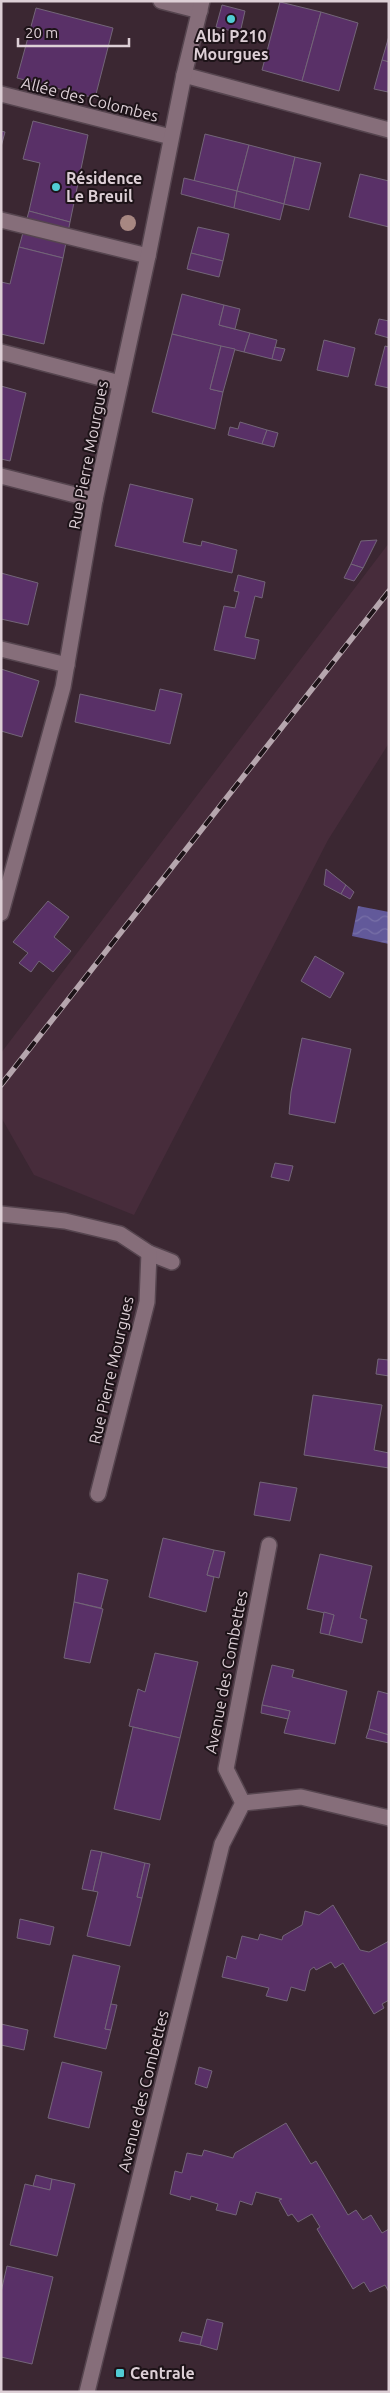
<svg xmlns="http://www.w3.org/2000/svg" width="390" height="2393" font-family="Ubuntu,sans-serif">
<defs>
<pattern id="water-waves" width="16" height="10" patternUnits="userSpaceOnUse" patternTransform="scale(1.25)"><rect width="16" height="10" fill="#62599a"/><path d="M0 5q4-4 8 0t8 0" fill="none" stroke="#7870a7"/></pattern>
</defs>
<rect width="100%" height="100%" fill="#3b2732"/>
<polygon fill="#472c3b" points="389,543 389,743 328,840 134,1215 34,1175 1,1117 1,1053"/>
<polygon fill="url(#water-waves)" points="358,906 389,912 389,944 352,936"/>
<g fill="#593067" stroke="#736578">
<polygon points="280,2 321,12 302,81 262,70"/>
<polygon points="222,5 245,11 240,33 216,27"/>
<polygon points="36,8 113,28 95,98 17,78"/>
<polygon points="321,12 358,23 339,91 302,81"/>
<polygon points="389,36 389,62 382,60"/>
<polygon points="382,60 389,62 388,92 374,89"/>
<polygon points="33,121 88,135 70,222 29,211 40,163 23,159"/>
<polygon points="1,131 5,132 1,147"/>
<polygon points="205,134 249,145 237,191 194,181"/>
<polygon points="249,145 295,157 284,204 237,191"/>
<polygon points="295,157 321,163 309,210 284,204"/>
<polygon points="360,174 389,181 389,227 349,217"/>
<polygon points="184,178 237,191 234,208 181,194"/>
<polygon points="237,191 284,204 280,220 234,208"/>
<polygon points="29,211 70,222 63,258 19,247"/>
<polygon points="198,227 229,234 223,261 191,253"/>
<polygon points="19,247 63,258 44,344 1,334 1,282 10,284"/>
<polygon points="191,253 223,261 219,277 187,269"/>
<polygon points="182,294 224,305 219,325 250,333 244,352 172,334"/>
<polygon points="224,305 240,309 235,329 219,325"/>
<polygon points="379,319 389,321 389,338 375,334"/>
<polygon points="250,333 277,340 272,359 244,352"/>
<polygon points="172,334 221,346 210,389 223,392 215,429 152,412"/>
<polygon points="324,340 355,348 348,377 317,370"/>
<polygon points="221,346 235,349 223,392 210,389"/>
<polygon points="385,346 389,347 389,388 375,385"/>
<polygon points="275,347 285,349 281,361 272,359"/>
<polygon points="1,386 26,393 10,461 1,459"/>
<polygon points="240,422 267,430 262,444 228,435 230,427 238,429"/>
<polygon points="267,430 278,433 274,447 262,444"/>
<polygon points="130,484 193,499 183,542 201,546 202,541 237,550 232,573 115,546"/>
<polygon points="377,540 363,568 351,564 361,541"/>
<polygon points="351,564 363,568 354,581 344,578"/>
<polygon points="1,573 38,583 28,625 1,619"/>
<polygon points="238,575 265,582 262,598 255,596 245,637 259,640 255,659 214,650 224,606 235,608 239,592 234,591"/>
<polygon points="1,669 39,681 22,737 1,731"/>
<polygon points="160,689 182,694 170,744 75,722 80,694 155,711"/>
<polygon points="326,869 346,885 341,894 324,885"/>
<polygon points="346,885 354,892 350,899 341,894"/>
<polygon points="48,901 69,917 54,937 71,951 53,972 39,961 31,972 19,963 28,953 13,942"/>
<polygon points="315,956 344,973 330,998 301,981"/>
<polygon points="302,1038 351,1049 335,1123 289,1114 291,1092"/>
<polygon points="275,1163 293,1166 289,1181 271,1177"/>
<polygon points="378,1359 389,1360 389,1376 376,1374"/>
<polygon points="313,1395 382,1405 374,1450 389,1453 389,1468 304,1455"/>
<polygon points="260,1482 297,1488 290,1521 254,1515"/>
<polygon points="163,1538 214,1550 207,1575 214,1577 206,1612 149,1597"/>
<polygon points="214,1550 225,1552 219,1578 207,1575"/>
<polygon points="320,1554 372,1566 360,1618 367,1620 362,1643 329,1635 334,1615 307,1609"/>
<polygon points="78,1573 108,1580 101,1608 74,1602"/>
<polygon points="74,1602 103,1609 90,1663 64,1658"/>
<polygon points="324,1612 334,1615 329,1635 320,1633"/>
<polygon points="155,1653 198,1662 180,1738 129,1726 138,1689 145,1692"/>
<polygon points="272,1665 294,1670 292,1677 347,1691 335,1744 284,1733 290,1711 262,1705"/>
<polygon points="378,1691 389,1694 389,1735 369,1729"/>
<polygon points="262,1705 290,1711 288,1719 261,1713"/>
<polygon points="133,1727 180,1738 160,1820 114,1809"/>
<polygon points="369,1729 389,1735 389,1743 366,1738"/>
<polygon points="91,1850 102,1852 93,1891 82,1889"/>
<polygon points="102,1852 145,1863 137,1897 142,1898 130,1946 87,1936 98,1892 93,1891"/>
<polygon points="145,1863 150,1864 142,1898 137,1897"/>
<polygon points="333,1905 360,1950 369,1952 389,1941 389,2000 382,2004 384,2008 374,2014 343,1963 335,1968 331,1962 316,1970 314,1967 310,1970 305,1991 291,1987 287,2001 266,1996 269,1988 222,1977 227,1956 236,1959 242,1936 258,1940 260,1934 282,1940 283,1936 302,1925 305,1911 319,1915"/>
<polygon points="20,1919 54,1927 50,1945 17,1938"/>
<polygon points="73,1955 120,1966 105,2029 111,2030 106,2049 54,2037"/>
<polygon points="111,2004 117,2005 111,2030 105,2029"/>
<polygon points="1,2024 28,2030 24,2050 1,2045"/>
<polygon points="62,2062 102,2072 89,2128 48,2118"/>
<polygon points="199,2067 212,2071 207,2088 195,2084"/>
<polygon points="286,2123 311,2164 316,2161 348,2215 356,2210 363,2220 371,2215 382,2233 389,2229 389,2292 385,2285 370,2292 364,2282 353,2289 317,2229 320,2227 312,2214 298,2222 292,2214 288,2216 279,2200 282,2199 256,2192 252,2205 240,2201 236,2215 216,2210 218,2204 191,2196 190,2200 170,2194 175,2171 182,2173 187,2153 202,2156 204,2150 233,2158 235,2153"/>
<polygon points="36,2175 52,2179 50,2190 33,2186"/>
<polygon points="52,2179 75,2184 57,2256 10,2245 25,2184 50,2190"/>
<polygon points="7,2266 53,2277 32,2364 1,2357 1,2292"/>
<polygon points="207,2319 223,2323 217,2350 200,2345"/>
<polygon points="182,2332 202,2337 200,2345 179,2341"/>
</g>
<g fill="none" stroke-linecap="round" stroke-linejoin="round">
<g stroke="#56454f" stroke-width="18">
<g id="minor">
<polyline points="161,1 200,11"/>
<polyline points="184,75 389,130"/>
<polyline points="1,94 171,137"/>
<polyline points="1,220 148,256"/>
<polyline points="1,352 120,383"/>
<polyline points="1,476 95,500"/>
<polyline points="1,649 67,665"/>
<polyline points="1,913 63,687 95,500 148,256 184,75 202,1"/>
<polyline points="1,1214 65,1221 120,1234 149,1253 172,1262"/>
<polyline points="98,1494 147,1302 149,1253"/>
<polyline points="243,1803 226,1769 269,1545"/>
<polyline points="87,2392 222,1844 243,1803 301,1797 389,1818"/>
</g>
</g>
<use href="#minor" stroke="#866e7a" stroke-width="15"/>
<g stroke="#b6a6ae" stroke-width="5.5">
<polyline id="rail" points="1,1085 389,591"/>
</g>
<use href="#rail" stroke="#1d1318" stroke-width="4" stroke-dasharray="11" stroke-linecap="butt"/>
</g>
<circle fill="#a78782" cx="128" cy="223" r="8"/>
<g fill="#51ccd4" stroke="#1d1318" stroke-width="2">
<circle cx="231" cy="19" r="5"/>
<circle cx="56" cy="187" r="5"/>
<rect x="115" y="2368" width="10" height="10" rx="2.5"/>
</g>
<g text-anchor="middle" dominant-baseline="central" stroke-width="4" stroke-linejoin="round" paint-order="stroke">
<g font-size="16" font-weight="bold" fill="#ddcfd6" stroke="#1d1318" text-anchor="start">
<text x="231" y="36" text-anchor="middle">Albi P210<tspan x="231" dy="18">Mourgues</tspan></text>
<text x="66" y="178">Résidence<tspan x="66" dy="18">Le Breuil</tspan></text>
<text x="130" y="2373">Centrale</text>
</g>
<g font-size="16" fill="#ddcfd6" stroke="#1d1318">
<text transform="translate(90 99) rotate(14)">Allée des Colombes</text>
<text transform="translate(88 455) rotate(-79)">Rue Pierre Mourgues</text>
<text transform="translate(111 1370) rotate(-77)">Rue Pierre Mourgues</text>
<text transform="translate(226 1672) rotate(-79)">Avenue des Combettes</text>
<text transform="translate(143 2091) rotate(-76)">Avenue des Combettes</text>
</g>
</g>
<rect width="390" height="2393" fill="none" stroke="#ddcfd6" stroke-width="5"/>
<path d="M18 38v8h111v-8" fill="none" stroke="#ddcfd6" stroke-width="2.5"/>
<text x="25" y="38" font-size="15" fill="#ddcfd6" stroke="#1d1318" stroke-width="4" paint-order="stroke">20 m</text>
</svg>
